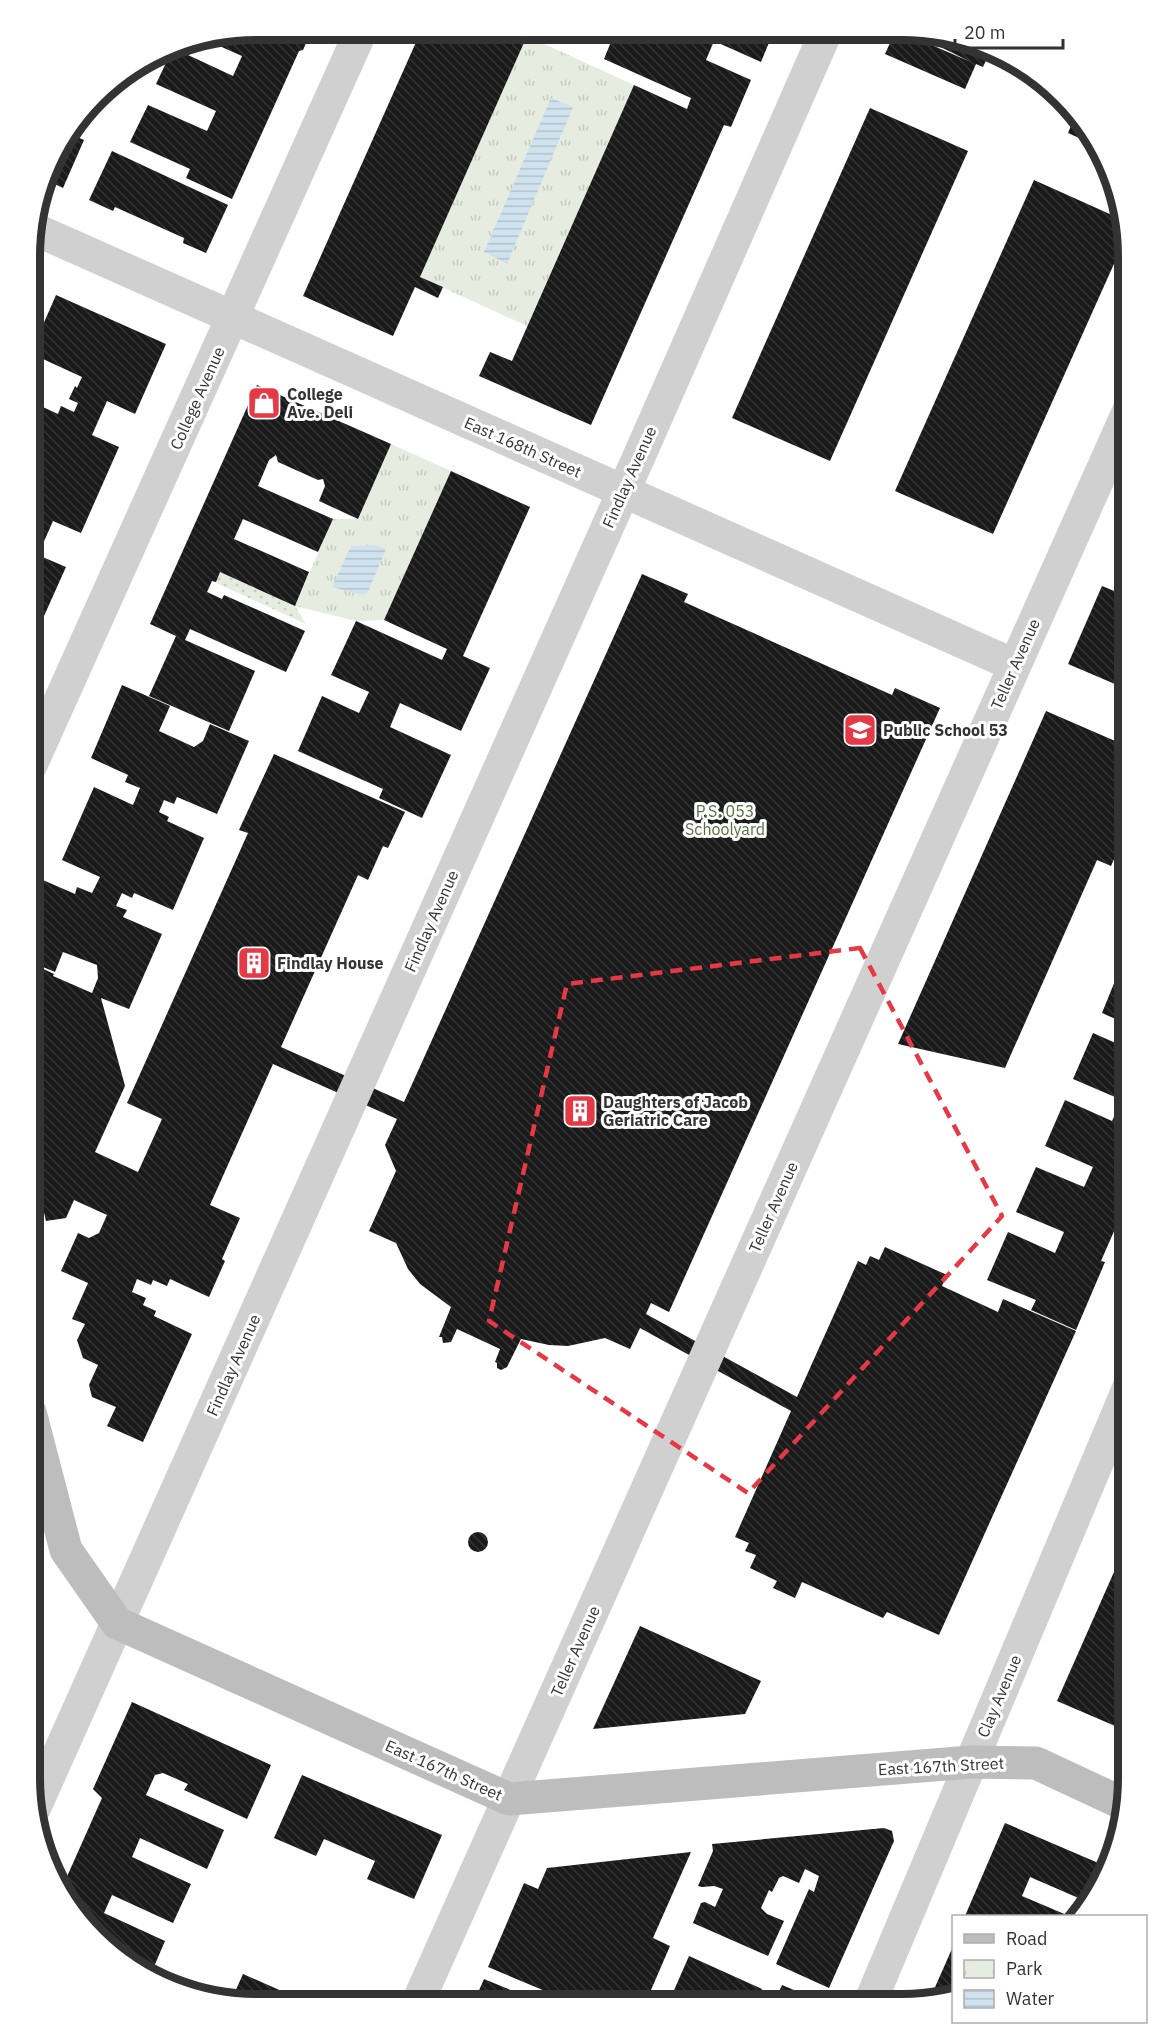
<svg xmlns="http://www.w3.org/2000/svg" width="1159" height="2035" font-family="'IBM Plex Sans',sans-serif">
<defs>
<pattern id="grass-dots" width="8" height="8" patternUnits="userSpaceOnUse" patternTransform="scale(1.5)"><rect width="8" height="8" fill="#e6ecdf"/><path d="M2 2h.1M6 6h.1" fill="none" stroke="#c6cbc0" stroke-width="1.8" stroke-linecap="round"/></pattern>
<pattern id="park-tufts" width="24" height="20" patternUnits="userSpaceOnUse" patternTransform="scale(1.5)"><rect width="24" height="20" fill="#e6ecdf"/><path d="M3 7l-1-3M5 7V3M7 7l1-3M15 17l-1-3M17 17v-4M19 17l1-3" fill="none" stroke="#c6cbc0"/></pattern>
<pattern id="water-rules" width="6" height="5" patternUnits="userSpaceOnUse" patternTransform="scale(1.5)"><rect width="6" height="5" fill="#cfe2ee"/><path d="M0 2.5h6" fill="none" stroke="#b2c2cd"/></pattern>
<pattern id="building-back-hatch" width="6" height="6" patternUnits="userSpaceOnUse" patternTransform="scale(1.5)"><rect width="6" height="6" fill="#1a1a1a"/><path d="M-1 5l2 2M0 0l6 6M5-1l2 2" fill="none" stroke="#333"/></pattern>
</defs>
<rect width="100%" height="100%" fill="#fff"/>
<polygon fill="url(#grass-dots)" points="220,572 295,606 306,624 212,581"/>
<g fill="url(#park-tufts)">
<polygon points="527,36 634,85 527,326 420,277"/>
<polygon points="391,444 451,471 384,620 356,621 295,606 333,519 358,519"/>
</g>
<g fill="url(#water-rules)">
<polygon points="551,98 573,107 507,264 484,252"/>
<polygon points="375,545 386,549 367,594 362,595 332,587 351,546"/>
</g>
<g fill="url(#building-back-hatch)">
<polygon points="256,30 311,32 303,50 299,51 232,199 186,178 190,169 130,142 148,105 207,131 216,111 156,84 173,48 233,76 242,56 206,40"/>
<polygon points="421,31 516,32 527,36 420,277 443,287 438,298 415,287 393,336 303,296"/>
<polygon points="615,32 643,32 650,36 649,39 660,44 665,33 773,33 761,62 714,41 706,60 751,80 731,127 724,125 591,425 479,376 490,352 512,361 634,85 687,109 691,98 604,59"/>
<polygon points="894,34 906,34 971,62 914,34 947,34 976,44 973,49 988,56 983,67 976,64 965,89 885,54"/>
<polygon points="870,108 968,151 830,461 732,418"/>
<polygon points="1076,114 1091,130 1099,147 1068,133"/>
<polygon points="70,134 84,140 63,188 46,180 53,156"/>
<polygon points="112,151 228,205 206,253 183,243 184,238 115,207 113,211 89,200"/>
<polygon points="1034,180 1123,220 1126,237 993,534 895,491"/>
<polygon points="56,295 166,344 135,414 107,401 92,435 119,447 81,533 53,521 38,555 66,567 31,645 32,402 58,414 61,406 74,412 78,403 69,399 75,386 77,388 82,377 32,354 32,350"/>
<polygon points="257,385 391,444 358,519 319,501 325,486 323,479 318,480 278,462 276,455 269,460 258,486 333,519 318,552 243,519 234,539 309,572 295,606 220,572 216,582 212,581 207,592 222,599 224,595 305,631 286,672 190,629 185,640 255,671 229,731 149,696 176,636 150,624"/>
<polygon points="451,471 530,507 463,656 490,668 461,731 400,703 390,727 451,755 422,818 379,798 383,789 298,751 322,696 359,713 369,692 331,675 356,621 442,660 447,649 384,620"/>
<polygon points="1129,531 1129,557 1119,553"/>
<polygon points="642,574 688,594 684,602 892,695 895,688 940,708 669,1312 651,1303 646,1314 797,1397 858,1261 866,1265 870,1256 879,1260 885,1247 947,1275 942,1286 998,1312 1003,1299 1076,1331 939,1635 887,1612 883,1618 802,1582 795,1598 773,1588 777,1581 750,1568 756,1555 745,1551 749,1543 735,1537 791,1411 640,1328 630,1349 605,1338 568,1346 549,1345 521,1339 507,1367 501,1370 497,1368 497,1363 495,1362 500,1349 457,1329 451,1342 443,1343 442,1337 439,1337 451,1307 420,1284 408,1269 396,1243 369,1231 396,1171 385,1145 397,1119 273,1064 210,1205 240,1218 222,1259 225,1261 209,1297 170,1279 167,1286 153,1280 151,1285 137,1279 132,1292 146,1298 143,1305 156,1311 154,1316 192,1334 143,1442 107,1426 116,1407 92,1397 89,1385 98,1365 83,1358 77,1340 85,1324 72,1319 88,1283 61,1271 78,1233 89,1238 99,1233 107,1215 74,1200 66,1218 46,1221 31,1158 31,963 54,974 53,976 92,993 98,978 97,965 63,952 55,972 31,962 31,889 36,877 75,894 77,887 92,893 100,877 62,860 94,787 133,805 140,788 125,782 128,775 91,758 122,685 170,706 159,731 194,747 203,741 210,724 249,741 217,814 177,797 174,804 164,800 159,812 169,817 167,821 204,838 173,910 134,893 132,898 122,893 116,906 127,910 123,917 162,934 129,1009 101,998 125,1086 95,1152 138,1172 162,1119 127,1103 248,833 239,830 274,754 405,812 388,848 383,846 368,880 358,875 281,1047 404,1102"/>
<polygon points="1102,586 1129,597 1129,690 1068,664"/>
<polygon points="1046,711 1129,747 1129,826 1111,866 1097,860 1005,1068 898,1044"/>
<polygon points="1121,966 1129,970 1129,1025 1102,1013"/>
<polygon points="1093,1033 1129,1049 1129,1197 1101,1261 1105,1262 1076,1330 1031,1310 1036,1300 987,1280 1008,1232 1055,1253 1064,1232 1016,1212 1036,1167 1084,1187 1093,1167 1045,1146 1065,1100 1112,1121 1122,1100 1073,1079"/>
<circle cx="478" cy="1542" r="10"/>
<polygon points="1129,1538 1129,1732 1057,1701"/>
<polygon points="640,1626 761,1681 745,1714 593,1729"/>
<polygon points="132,1702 271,1765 247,1819 184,1790 188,1784 163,1773 155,1775 146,1795 224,1830 207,1869 140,1838 132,1857 191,1884 173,1923 112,1895 104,1913 165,1941 150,1976 107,1949 68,1905 61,1890 102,1798 93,1789"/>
<polygon points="302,1775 442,1835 414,1899 367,1879 375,1861 324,1839 316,1856 274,1838"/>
<polygon points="1005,1823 1110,1868 1090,1903 1030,1877 1022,1896 1069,1916 965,1916"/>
<polygon points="884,1828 892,1831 894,1841 829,1988 776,1964 809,1889 814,1892 819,1876 805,1869 799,1883 783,1876 779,1878 772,1892 769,1890 761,1908 767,1914 784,1921 768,1956 693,1923 701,1903 705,1902 715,1907 723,1889 714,1886 702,1887 698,1886 713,1851 712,1844"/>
<polygon points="691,1852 653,1938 670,1946 645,2004 625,2004 610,1998 600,2004 576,2004 488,1967 524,1883 538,1889 547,1868"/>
<polygon points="954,1944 954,1997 929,2001"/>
<polygon points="689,1956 762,1989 758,1998 773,2005 668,2004"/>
<polygon points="243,1974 304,2001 308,1990 338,2003 230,2003"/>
<polygon points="484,1979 544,2004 473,2004"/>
<polygon points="782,1985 825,2003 824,2005 773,2005"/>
</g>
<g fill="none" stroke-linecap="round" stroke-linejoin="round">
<g stroke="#d0d0d0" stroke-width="33">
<polyline points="32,228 1014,665"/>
<polyline points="31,765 361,31"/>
<polyline points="35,1807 641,452 825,34"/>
<polyline points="417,2004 1129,410"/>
<polyline points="869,2005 1129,1387"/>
</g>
<polyline stroke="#bdbdbd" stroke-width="33" points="30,1412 66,1550 117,1623 509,1799 971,1762 1036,1763 1126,1805"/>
</g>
<path fill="none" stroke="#e63946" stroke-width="4.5" stroke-dasharray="12 8" stroke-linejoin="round" d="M860,948L1002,1216L748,1493L489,1321L567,984Z"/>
<defs>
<g id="shop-square" transform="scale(1.725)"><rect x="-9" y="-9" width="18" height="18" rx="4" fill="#e63946" stroke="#fff"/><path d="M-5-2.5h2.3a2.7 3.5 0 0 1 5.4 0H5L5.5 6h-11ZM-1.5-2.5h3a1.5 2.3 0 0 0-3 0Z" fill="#fff"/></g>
<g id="school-square" transform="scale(1.725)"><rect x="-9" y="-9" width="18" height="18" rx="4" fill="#e63946" stroke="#fff"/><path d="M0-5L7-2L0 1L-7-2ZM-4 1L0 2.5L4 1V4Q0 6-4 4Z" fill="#fff"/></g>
<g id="building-square" transform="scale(1.725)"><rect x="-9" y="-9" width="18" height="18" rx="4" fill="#e63946" stroke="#fff"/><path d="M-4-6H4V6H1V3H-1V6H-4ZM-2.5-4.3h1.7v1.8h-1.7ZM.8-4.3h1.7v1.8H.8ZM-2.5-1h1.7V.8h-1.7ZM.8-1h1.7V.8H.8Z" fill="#fff"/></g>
</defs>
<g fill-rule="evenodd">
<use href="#shop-square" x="264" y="403"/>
<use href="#school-square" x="860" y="730"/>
<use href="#building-square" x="254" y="963"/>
<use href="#building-square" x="580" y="1111"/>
</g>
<g text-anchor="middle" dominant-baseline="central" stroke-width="6" stroke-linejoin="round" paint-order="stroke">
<g font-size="16" font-weight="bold" fill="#333" stroke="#fff" text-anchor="start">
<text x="287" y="394">College<tspan x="287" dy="18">Ave. Deli</tspan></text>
<text x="883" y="730">Public School 53</text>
<text x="277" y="963">Findlay House</text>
<text x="603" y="1102">Daughters of Jacob<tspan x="603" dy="18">Geriatric Care</tspan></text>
</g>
<g font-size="16" fill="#333" stroke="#fff">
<text transform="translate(197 398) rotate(-66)">College Avenue</text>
<text transform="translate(523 447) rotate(24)">East 168th Street</text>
<text transform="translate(629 477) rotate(-66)">Findlay Avenue</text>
<text transform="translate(1015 664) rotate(-66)">Teller Avenue</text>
<text transform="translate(431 921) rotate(-66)">Findlay Avenue</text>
<text transform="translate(773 1207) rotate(-66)">Teller Avenue</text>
<text transform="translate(233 1365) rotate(-66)">Findlay Avenue</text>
<text transform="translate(575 1651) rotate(-66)">Teller Avenue</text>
<text transform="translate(999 1696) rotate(-67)">Clay Avenue</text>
<text transform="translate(941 1766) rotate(-3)">East 167th Street</text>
<text transform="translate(444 1770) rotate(24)">East 167th Street</text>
</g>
<g font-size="16" fill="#56703f" stroke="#fff">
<text x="725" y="811">P.S. 053<tspan x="725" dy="18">Schoolyard</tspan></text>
</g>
</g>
<path d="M0 0H1159V2035H0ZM256 40H902A216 216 0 0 1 1118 256V1778A216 216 0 0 1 902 1994H256A216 216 0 0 1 40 1778V256A216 216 0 0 1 256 40Z" fill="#fff" fill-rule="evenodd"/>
<path fill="none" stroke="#333" stroke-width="8" d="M256 40H902A216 216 0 0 1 1118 256V1778A216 216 0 0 1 902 1994H256A216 216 0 0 1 40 1778V256A216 216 0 0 1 256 40Z"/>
<rect x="952" y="1915" width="195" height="108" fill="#ffffff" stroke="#adadad" stroke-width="1.5"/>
<rect x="964" y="1934" width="30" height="9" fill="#bdbdbd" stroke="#adadad" stroke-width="1.5"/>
<text x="1006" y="1945" font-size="18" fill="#333333">Road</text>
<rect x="964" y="1960" width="30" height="18" fill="url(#park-tufts)" stroke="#adadad" stroke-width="1.5"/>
<text x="1006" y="1975" font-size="18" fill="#333333">Park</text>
<rect x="964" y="1990" width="30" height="18" fill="url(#water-rules)" stroke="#adadad" stroke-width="1.5"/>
<text x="1006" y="2005" font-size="18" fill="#333333">Water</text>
<path d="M955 39v9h108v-9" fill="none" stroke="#333333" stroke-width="3"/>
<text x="964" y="39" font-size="18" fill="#333333" stroke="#ffffff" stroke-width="4.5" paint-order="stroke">20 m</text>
</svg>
